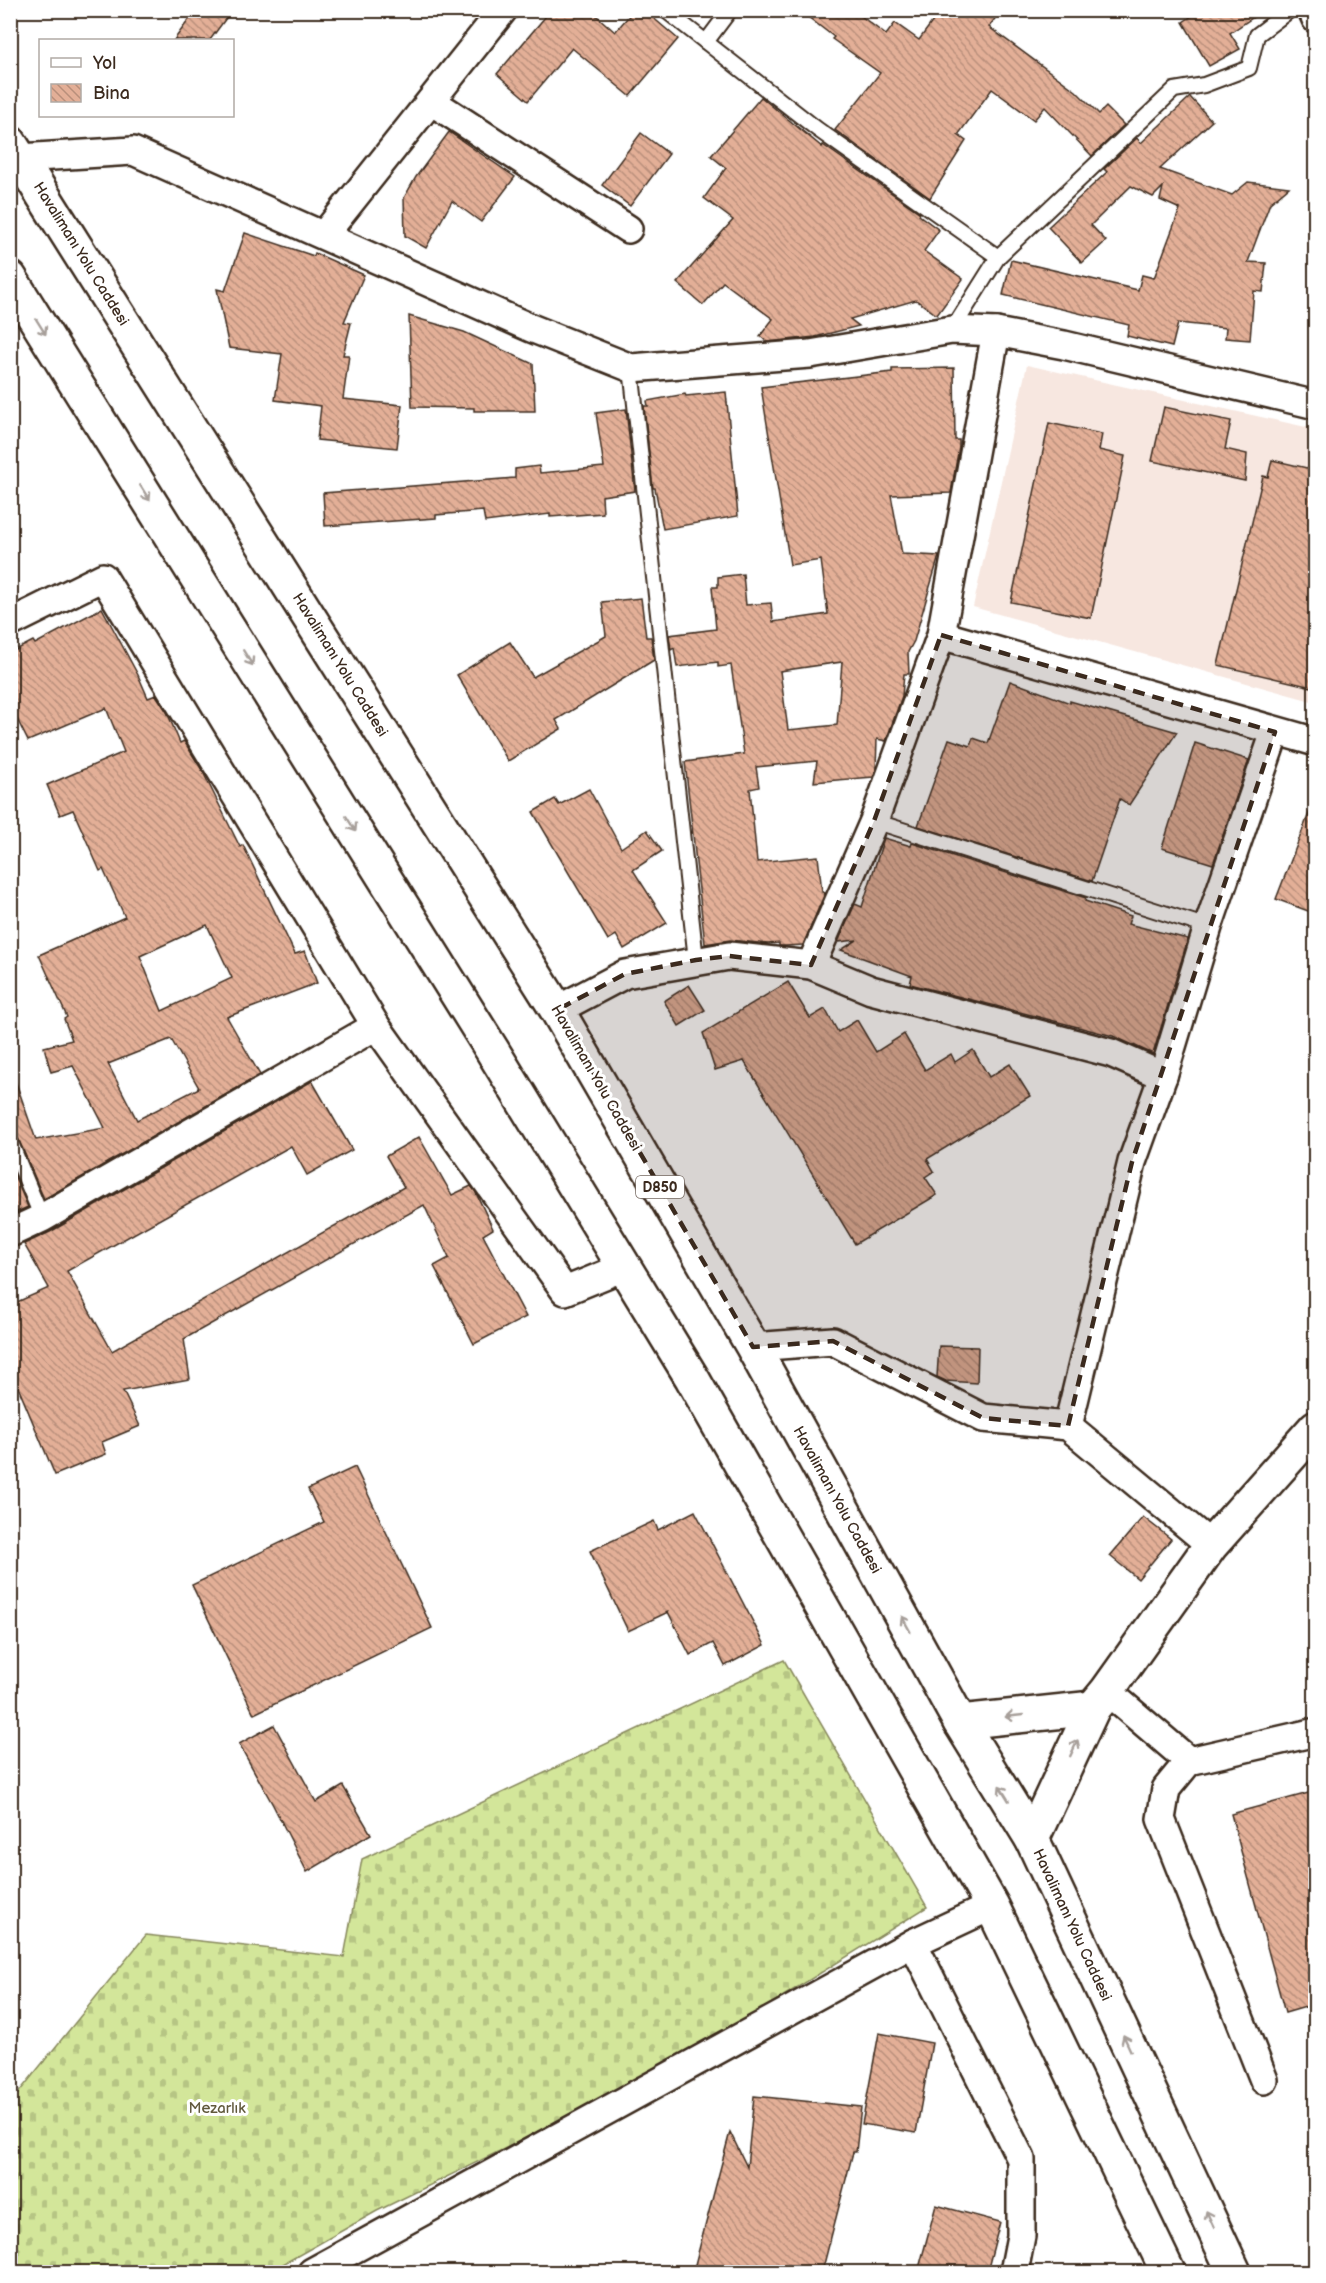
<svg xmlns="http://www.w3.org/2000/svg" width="1326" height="2283" font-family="'Balsamiq Sans',sans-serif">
<defs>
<pattern id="cemetery-stones" width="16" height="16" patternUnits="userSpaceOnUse" patternTransform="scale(1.5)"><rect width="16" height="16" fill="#d3e69a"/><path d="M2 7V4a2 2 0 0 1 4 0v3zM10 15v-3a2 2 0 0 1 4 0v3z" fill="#b6c584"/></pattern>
<pattern id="building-back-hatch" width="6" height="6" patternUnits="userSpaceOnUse" patternTransform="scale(1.5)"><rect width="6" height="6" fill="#e3af97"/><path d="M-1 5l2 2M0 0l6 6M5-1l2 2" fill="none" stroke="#b98f7b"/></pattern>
</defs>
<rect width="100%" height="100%" fill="#fff"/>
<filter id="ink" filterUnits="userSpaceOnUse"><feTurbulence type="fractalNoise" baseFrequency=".0167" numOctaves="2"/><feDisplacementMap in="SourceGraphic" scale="12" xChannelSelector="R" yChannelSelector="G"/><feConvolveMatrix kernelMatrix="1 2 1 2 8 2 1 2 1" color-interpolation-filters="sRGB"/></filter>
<g filter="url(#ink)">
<polygon fill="#f7e7e0" points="1027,365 1315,429 1315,702 973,607"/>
<polygon fill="url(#cemetery-stones)" stroke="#87885c" stroke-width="1.5" points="784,1660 927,1907 659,2073 377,2211 269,2272 11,2272 11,2102 146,1935 344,1957 362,1859"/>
<g fill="url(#building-back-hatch)" stroke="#3b2a1e" stroke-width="1.5" fill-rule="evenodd">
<polygon points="196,10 232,10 210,40 174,40"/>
<polygon points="551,10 590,10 615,32 634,10 644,10 678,39 630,96 572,48 528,101 497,74"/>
<polygon points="799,10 853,10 886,35 895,23 919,40 941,10 1001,10 989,27 1076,91 1099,114 1106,107 1124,125 1092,156 1045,107 1034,120 992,89 958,135 966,141 930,198 835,130 880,73 832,39 834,37"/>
<polygon points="1201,10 1264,10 1230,33 1240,49 1209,66 1183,22"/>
<polygon points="761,97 822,147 823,145 920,213 919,215 939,230 924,251 963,279 937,315 916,300 850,319 859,326 815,337 767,342 760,336 773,319 723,282 703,305 677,283 733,220 704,198 726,168 711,156"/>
<polygon points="1190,97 1212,121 1160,169 1232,195 1248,182 1289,187 1270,203 1248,262 1266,263 1263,292 1254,291 1250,340 1225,338 1226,328 1178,323 1172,347 1127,336 1129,325 1003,295 1011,260 1138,290 1142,275 1154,278 1180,209 1160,200 1163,187 1153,197 1131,186 1091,225 1106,241 1082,263 1048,227 1107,172 1104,169 1137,138 1141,143"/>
<polygon points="449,132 515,177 481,222 452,201 426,248 405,236 404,198 416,177"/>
<polygon points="641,133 669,154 630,206 602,185"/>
<polygon points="245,233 314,256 315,253 364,275 344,322 351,323 343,355 349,355 343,399 402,405 397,448 317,440 321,406 275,400 282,354 229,348 217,289 225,291"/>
<polygon points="409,316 464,332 533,364 535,411 474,411 474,408 412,407"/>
<path d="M954,368L955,440H959V447L951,493L891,495L902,554L939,556L914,641L908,652L909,674H904L902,696L886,741L877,739L876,770L873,777L814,782L817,761L756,767L759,787L750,789L757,862L818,856L822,892L825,893L803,945L786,946H779V943L768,944L730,940L705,944L685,762L744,754L731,665L718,667V662L677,667L674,648L671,650L669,635L716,629L712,587H718V577L743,574L746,605L771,603L773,622L828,614L821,560L790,565L761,387L892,372V369ZM842,662L837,725L788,730L780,671Z"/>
<polygon points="726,392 738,516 663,529 655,488 653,488 644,406 648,406 647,401 685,394 686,396"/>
<polygon points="1164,407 1231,421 1225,449 1247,454 1245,481 1152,461"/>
<polygon points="626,409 635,491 602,496 603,513 550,517 550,514 485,522 483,511 436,515 436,518 325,526 323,493 515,478 515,469 539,466 540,473 604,467 596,413"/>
<polygon points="1049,423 1102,434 1099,450 1125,456 1091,618 1011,602"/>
<polygon points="1272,460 1316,470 1316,688 1218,665 1263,476 1268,477"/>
<polygon points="641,598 646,637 651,637 654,660 556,720 561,729 508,761 457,675 510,642 533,677 606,636 602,602"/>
<path d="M102,608L138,675L148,698L156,695L167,712L180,743L184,741L202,770L240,847L243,845L295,954L305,951L317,983L227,1017L260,1075L44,1199L18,1138L10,1132V1078L14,1077L36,1140L105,1128L73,1066L51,1072L44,1047L72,1040L64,1019L67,1017L39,955L125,917L103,869L100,871L73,810L60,815L47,785L124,752L106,708L28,741L10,705V653L33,641L35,644ZM207,925L232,978L162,1011L140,956ZM171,1039L199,1088L137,1120L108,1064Z"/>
<polygon points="1010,681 1070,703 1070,701 1177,732 1129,805 1120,799 1092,881 918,826 949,739 970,746 973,738 988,743"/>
<polygon points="1195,743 1249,760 1213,864 1162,848"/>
<polygon points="589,789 621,848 647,830 662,851 633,870 667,923 624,949 616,935 608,940 533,812 555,799 559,805"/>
<polygon points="1313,803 1316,803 1316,914 1276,899"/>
<polygon points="884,838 911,846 912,843 1086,898 1085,901 1131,916 1128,924 1188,939 1153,1054 1113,1036 910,984 912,976 841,950 857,940 838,942 855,904 862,907"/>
<polygon points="788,982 810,1018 825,1009 838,1032 857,1020 876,1052 904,1034 925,1070 951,1054 955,1062 973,1050 989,1077 1010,1064 1030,1096 927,1159 934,1171 925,1177 937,1195 855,1244 744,1061 715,1070 703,1033"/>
<polygon points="689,985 705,1010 679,1026 664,1001"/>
<polygon points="312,1081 352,1150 307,1175 291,1146 67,1271 112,1351 404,1187 386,1156 419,1137 452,1195 471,1186 475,1191 493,1229 483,1235 526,1317 474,1344 434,1266 449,1258 424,1205 184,1339 190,1379 123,1391 140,1426 102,1442 106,1454 55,1475 10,1368 10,1305 49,1288 24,1244 50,1232"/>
<polygon points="10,1166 28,1207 10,1215"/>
<polygon points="939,1346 978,1347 977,1383 946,1381 937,1377"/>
<polygon points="355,1467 432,1628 254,1714 192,1585 324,1522 308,1489"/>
<polygon points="695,1511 765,1645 725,1666 713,1643 690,1655 668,1612 628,1631 590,1551 654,1521 658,1530"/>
<polygon points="1143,1517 1171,1539 1138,1579 1110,1556"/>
<polygon points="274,1725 316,1802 343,1786 371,1834 307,1872 273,1805 239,1744"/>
<polygon points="1316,1791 1316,2004 1285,2013 1231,1814"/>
<polygon points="879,2033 932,2043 916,2133 862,2124"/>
<polygon points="754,2096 861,2107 856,2152 853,2152 822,2272 693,2272 730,2132 747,2167"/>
<polygon points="936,2205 1000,2222 987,2272 918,2272"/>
</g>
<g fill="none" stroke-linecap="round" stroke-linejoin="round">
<g stroke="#3b2a1e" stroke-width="18">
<g id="service">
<polyline points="665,10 817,129 998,257"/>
<polyline points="706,42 730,10"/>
<polyline points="952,330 998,257 1174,90 1204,85 1249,68 1257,35 1290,10"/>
<polyline points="631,368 696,960"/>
<polyline points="874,821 1208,927"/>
<polyline points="10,1141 42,1218"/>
</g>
</g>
<g stroke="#3b2a1e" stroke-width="32">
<g id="minor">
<polyline points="1312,10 1316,19"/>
<polyline points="431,101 628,229"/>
<polyline points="20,158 133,151 531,328 631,368 810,354 952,330 996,332 1064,345 1316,405"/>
<polyline points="324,235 503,10"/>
<polyline points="10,623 103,577 376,1026 565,1291 624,1267"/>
<polyline points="941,635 1316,742"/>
<polyline points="811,965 874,821 941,635 996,332"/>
<polyline points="557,1010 625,974 729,956 811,965 871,990 1111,1053 1163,1076"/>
<polyline points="10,1233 42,1218 376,1026"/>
<polyline points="753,1347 833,1341 983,1418 1068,1426 1211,1545"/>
<polyline points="1068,1426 1132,1162 1163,1076 1208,927 1275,732"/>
<polyline points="1107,1691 1189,1761 1316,1732"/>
<polyline points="1189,1761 1166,1789 1161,1819 1264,2080"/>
<polyline points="913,1943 1021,2159 1021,2236 1014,2272"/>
<polyline points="312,2272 913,1943 992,1906"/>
</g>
</g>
<g stroke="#3b2a1e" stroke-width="38">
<g id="tertiary">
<polyline points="960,1722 1093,1708"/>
<polyline points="1032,1839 1093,1708 1107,1691 1211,1545 1316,1427"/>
</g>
</g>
<g stroke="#3b2a1e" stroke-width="38">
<g id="trunk">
<polyline points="10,143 557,1010 753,1347 960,1722 1032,1839 1234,2272"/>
<polyline points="10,278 492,1050 692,1378 992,1906 1168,2272"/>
</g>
</g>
<use href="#service" stroke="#fff" stroke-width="14"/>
<use href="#minor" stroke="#fff" stroke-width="27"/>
<use href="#tertiary" stroke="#fff" stroke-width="33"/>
<use href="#trunk" stroke="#fff" stroke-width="33"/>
</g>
<defs><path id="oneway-shaft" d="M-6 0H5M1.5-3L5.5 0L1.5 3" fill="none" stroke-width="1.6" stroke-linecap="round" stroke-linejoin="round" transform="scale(1.5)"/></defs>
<g stroke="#a79f9a">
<use href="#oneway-shaft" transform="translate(41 327) rotate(58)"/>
<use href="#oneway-shaft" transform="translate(145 493) rotate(58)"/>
<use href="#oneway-shaft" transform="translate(248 658) rotate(58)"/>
<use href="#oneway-shaft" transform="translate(351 824) rotate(58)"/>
<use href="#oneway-shaft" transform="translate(906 1624) rotate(-119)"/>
<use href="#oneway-shaft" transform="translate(1014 1716) rotate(174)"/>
<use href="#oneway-shaft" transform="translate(1074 1748) rotate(-65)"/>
<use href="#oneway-shaft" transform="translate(1004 1793) rotate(-122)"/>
<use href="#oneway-shaft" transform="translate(1127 2043) rotate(-115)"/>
<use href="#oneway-shaft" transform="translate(1210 2219) rotate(-115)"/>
</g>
</g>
<path fill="#3b2a1e" fill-opacity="0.2" stroke="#3b2a1e" stroke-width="4.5" stroke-dasharray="12 8" stroke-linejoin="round" d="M941,635L1275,732L1132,1162L1068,1426L983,1418L833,1341L753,1347L557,1010L625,974L696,960L729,956L811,965L874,821Z"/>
<g text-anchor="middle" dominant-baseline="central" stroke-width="6" stroke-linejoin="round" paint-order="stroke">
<rect fill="#fff" stroke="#766a62" stroke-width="1.5" x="636" y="1176" width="48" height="22" rx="4.5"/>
<g font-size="14" font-weight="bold" fill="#3b2a1e">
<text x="660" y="1187">D850</text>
</g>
<g font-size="15" fill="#3b2a1e" stroke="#fff">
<text transform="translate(81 254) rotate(58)">Havalimanı Yolu Caddesi</text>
<text transform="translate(340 665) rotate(58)">Havalimanı Yolu Caddesi</text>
<text transform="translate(596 1078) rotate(60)">Havalimanı Yolu Caddesi</text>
<text transform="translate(837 1500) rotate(61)">Havalimanı Yolu Caddesi</text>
<text transform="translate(1072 1925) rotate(65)">Havalimanı Yolu Caddesi</text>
</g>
<g font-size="15" fill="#61593d" stroke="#fff">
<text x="217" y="2108">Mezarlık</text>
</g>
</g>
<rect width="1326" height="2283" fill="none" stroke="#fff" stroke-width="36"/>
<rect x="18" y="18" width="1290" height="2247" fill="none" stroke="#3b2a1e" stroke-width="2" filter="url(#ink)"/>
<rect x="39" y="39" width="195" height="78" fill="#ffffff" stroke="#b1aaa5" stroke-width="1.5"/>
<rect x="51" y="58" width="30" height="9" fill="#ffffff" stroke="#b1aaa5" stroke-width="1.5"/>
<text x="93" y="69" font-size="18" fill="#3b2a1e">Yol</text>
<rect x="51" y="84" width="30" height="18" fill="url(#building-back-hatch)" stroke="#b1aaa5" stroke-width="1.5"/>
<text x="93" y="99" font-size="18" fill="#3b2a1e">Bina</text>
</svg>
